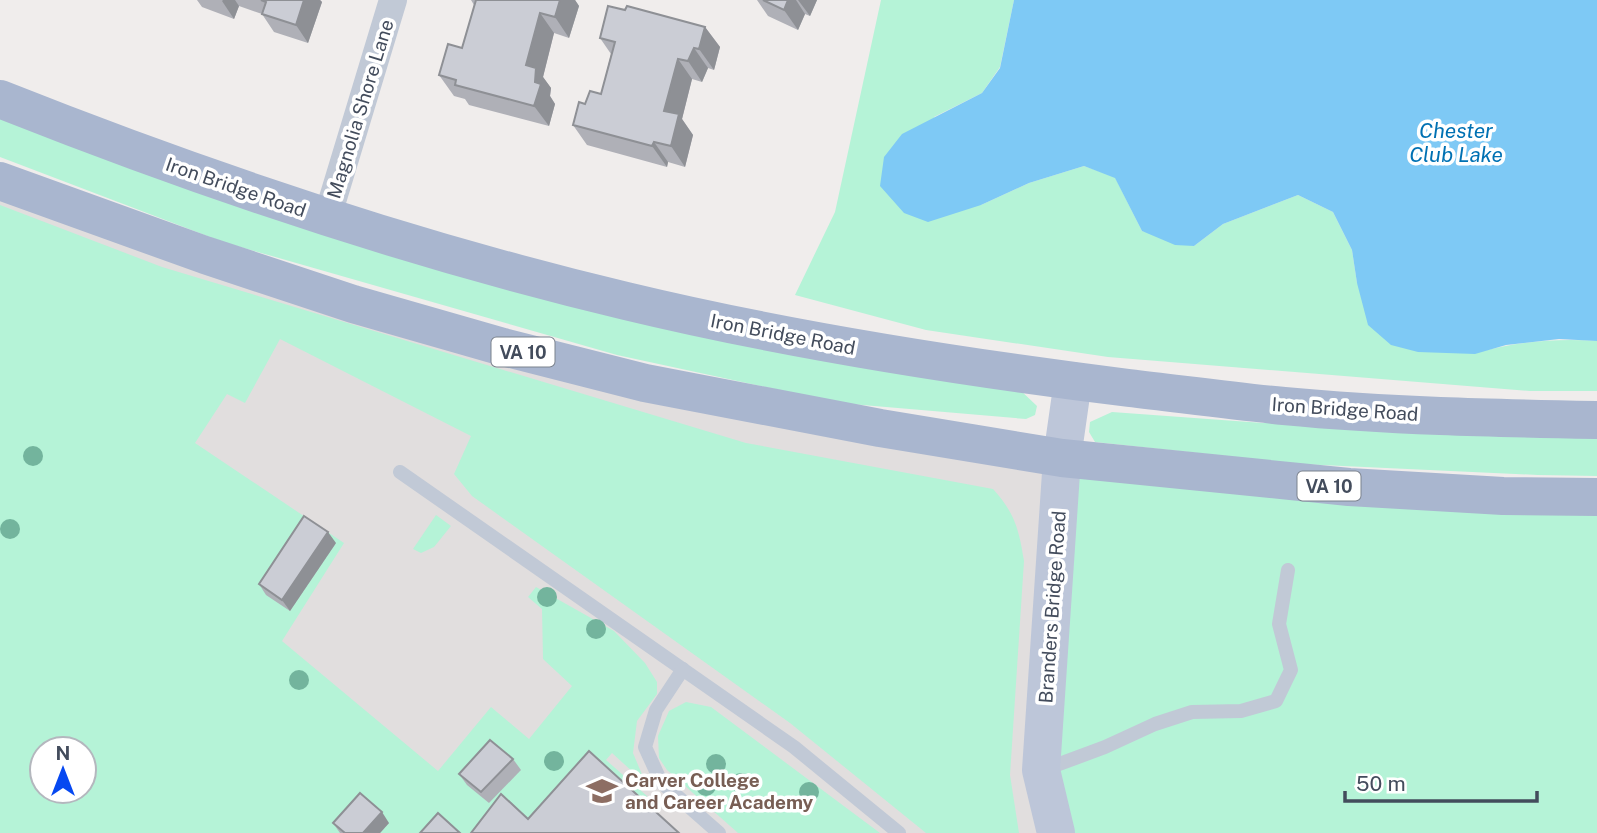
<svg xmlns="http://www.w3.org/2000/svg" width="1597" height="833" font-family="'Public Sans',sans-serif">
<rect width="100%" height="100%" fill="#f0edec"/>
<path fill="#e1dede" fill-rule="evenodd" d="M0,184L353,305L1061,459L1055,833H0ZM42,749H84V791H42Z"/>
<g fill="#b5f3d7" fill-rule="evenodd">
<path d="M881,0H1014L1000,67L982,93L934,117L981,205L1029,183L1084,166L1115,177L1142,231L1194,246L1223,224L1298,195L1333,212L1352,250L1357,283L1475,353C1516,342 1555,338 1597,341V391H1530L1108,357L926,330L795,295L835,212Z"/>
<polygon points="0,111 212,190 1018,388 1037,406 1035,415 1026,419 839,403 617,355 223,242 0,157"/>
<path d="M0,205L162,267L746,443L993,489C1015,513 1019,530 1024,561L1010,775L1019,833H926L790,723L472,496L454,474L471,436L280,339L245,403L227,394L195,443L344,543L282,641L438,771L491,707L529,739L572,686L543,659L542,609L528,597L536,587L614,631L645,663L657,682V694L637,721L633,753L646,784L612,753L606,760L647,796L652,814L579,833H0ZM42,749H84V791H42Z"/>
<polygon points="1112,412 1263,423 1396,422 1597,430 1597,476 1538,475 1300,464 1095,442 1089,432 1090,422"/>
<polygon points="1069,466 1597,501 1597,833 1062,833 1049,778"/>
<polygon points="436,515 451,526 434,547 421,553 413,549"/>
<polygon points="686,702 711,707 880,833 738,833 667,770 659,758 658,736 669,711"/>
</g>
<polygon fill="#7ec9f5" points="1014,0 1597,0 1597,341 1559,339 1506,345 1475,354 1418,352 1391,345 1368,325 1357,283 1352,250 1333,212 1298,195 1223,224 1194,246 1175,245 1142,231 1115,178 1084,166 1029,183 981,205 928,222 904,213 880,186 884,157 902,134 982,93 1000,68"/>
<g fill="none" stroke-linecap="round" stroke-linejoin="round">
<g stroke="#c1c9d6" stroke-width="14">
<polyline points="400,472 794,747 899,833"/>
<polyline points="683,669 656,710 645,747 661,782 719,833"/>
<polyline points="1043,770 1105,747 1155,724 1192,712 1241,711 1276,701 1291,670 1279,624 1288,570"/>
</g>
<polyline stroke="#c1c9d6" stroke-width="28" points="327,218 393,0"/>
<polyline stroke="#bdc6d9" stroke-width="38" points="1056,833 1041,770 1062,458 1073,381"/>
<g stroke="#a9b6cf" stroke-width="38">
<path d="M0,99C204,180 412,250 626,301C792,341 960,367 1129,388C1181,394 1233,401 1284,406C1388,416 1493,418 1597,420"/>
<polyline points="0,181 205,255 353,304 503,347 645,383 880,428 1062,458 1349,487 1503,496 1597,497"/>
</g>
</g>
<g fill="#73b49d">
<circle cx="33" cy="456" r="10"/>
<circle cx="10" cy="529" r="10"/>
<circle cx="547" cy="597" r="10"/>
<circle cx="596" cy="629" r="10"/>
<circle cx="299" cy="680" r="10"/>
<circle cx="554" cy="761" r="10"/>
<circle cx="716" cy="764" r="10"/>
<circle cx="741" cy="783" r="10"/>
<circle cx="706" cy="786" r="10"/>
<circle cx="809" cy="792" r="10"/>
</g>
<g fill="#afb0b7">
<polygon points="197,0 320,0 322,2 308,43 274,32 262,14 239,6 234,19 202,7"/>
<polygon points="471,0 575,0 579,6 569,38 554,33 543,77 551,88 550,96 555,104 549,126 469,105 465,99 454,96 439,75 462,48 474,5"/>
<polygon points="757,0 817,0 810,16 805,14 798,30 768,16"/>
<polygon points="625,10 705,27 720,47 714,70 708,68 702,82 692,79 682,119 693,135 685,167 668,162 667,167 587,145 573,125 585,104 601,94 611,54 600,38"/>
<polygon points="336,543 290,611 266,595 259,584"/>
<polygon points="513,759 521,770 489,803 467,785 459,774"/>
<polygon points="333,823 389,823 380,833 340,833"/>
</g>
<g fill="#8e9095">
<polygon points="223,0 235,0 239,6 234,19 222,1"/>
<polygon points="304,0 320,0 322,2 308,43 296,25"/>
<polygon points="560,0 575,0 579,6 569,38 555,17"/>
<polygon points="788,0 796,0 805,14 798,30 784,10"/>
<polygon points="798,0 817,0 810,16"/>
<polygon points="540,13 554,33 543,77 551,88 550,96 555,104 549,126 534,106 535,82 526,65"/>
<polygon points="705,27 720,47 714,70 699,49"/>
<polygon points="694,48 708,68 702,82 688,61"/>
<polygon points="678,59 692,79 682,119 693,135 685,167 671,146 664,111"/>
<polygon points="654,142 668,162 667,167 652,146"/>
<polygon points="328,532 336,543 290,611 282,600"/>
<polygon points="382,812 389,823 380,833 363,833"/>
</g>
<g fill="#cbcdd5" stroke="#8e9095" stroke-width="2">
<polygon points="261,0 304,0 296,25 262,14 266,2"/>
<polygon points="476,0 560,0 555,17 540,13 526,65 536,68 535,82 541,84 534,106 455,85 456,80 439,75 448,44 462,48"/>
<polygon points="763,0 788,0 784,10"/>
<polygon points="608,6 625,10 627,6 705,27 699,49 694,48 688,61 678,59 664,111 679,114 671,146 654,142 652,146 573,125 579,102 585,104 590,91 601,94 615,42 600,38"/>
<polygon points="304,516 328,532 282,600 259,584"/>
<polygon points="490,740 513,759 481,792 459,774"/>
<polygon points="589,751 679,833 471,833 501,794 528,819"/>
<polygon points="360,793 382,812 363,833 345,833 333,823"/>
<polygon points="438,813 460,833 420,833"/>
</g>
<defs>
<g id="school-bare" transform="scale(2.415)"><path d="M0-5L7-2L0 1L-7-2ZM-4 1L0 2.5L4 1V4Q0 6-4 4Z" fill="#8d6e63" stroke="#fff" stroke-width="2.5" paint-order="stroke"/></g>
</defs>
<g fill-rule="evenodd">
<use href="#school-bare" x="602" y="791"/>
</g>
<g text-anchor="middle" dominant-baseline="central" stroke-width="7" stroke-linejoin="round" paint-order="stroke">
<g fill="#fff" stroke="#7b828d" stroke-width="2">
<rect x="491.5" y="337.5" width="63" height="29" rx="5"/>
<rect x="1297.5" y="471.5" width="63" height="29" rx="5"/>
</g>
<g font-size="18" font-weight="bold" fill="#434c5c">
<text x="523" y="352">VA 10</text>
<text x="1329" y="486">VA 10</text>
</g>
<g font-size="19" fill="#434c5c" stroke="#fff">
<text transform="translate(360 109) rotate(-73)">Magnolia Shore Lane</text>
<text transform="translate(236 187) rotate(19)">Iron Bridge Road</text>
<text transform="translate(783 334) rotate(11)">Iron Bridge Road</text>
<text transform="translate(1345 409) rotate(4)">Iron Bridge Road</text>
<text transform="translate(1052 607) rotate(-86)">Branders Bridge Road</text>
</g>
<g font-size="19" font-weight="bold" fill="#785e54" stroke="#fff" text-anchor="start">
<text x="625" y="780">Carver College<tspan x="625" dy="22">and Career Academy</tspan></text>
</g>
<g font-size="21" font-style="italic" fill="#0071b3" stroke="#fff">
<text x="1456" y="130">Chester<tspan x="1456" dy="24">Club Lake</tspan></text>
</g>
</g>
<g transform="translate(63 770)"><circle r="33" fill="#ffffff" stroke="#b4b7be" stroke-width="2"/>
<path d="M0-5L12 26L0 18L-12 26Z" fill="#0648f1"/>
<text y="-10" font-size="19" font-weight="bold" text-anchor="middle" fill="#434c5c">N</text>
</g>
<path d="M1345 791v10h192v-10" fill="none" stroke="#434c5c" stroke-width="3.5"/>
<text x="1356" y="791" font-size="21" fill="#434c5c" stroke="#ffffff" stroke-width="5" paint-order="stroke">50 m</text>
</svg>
